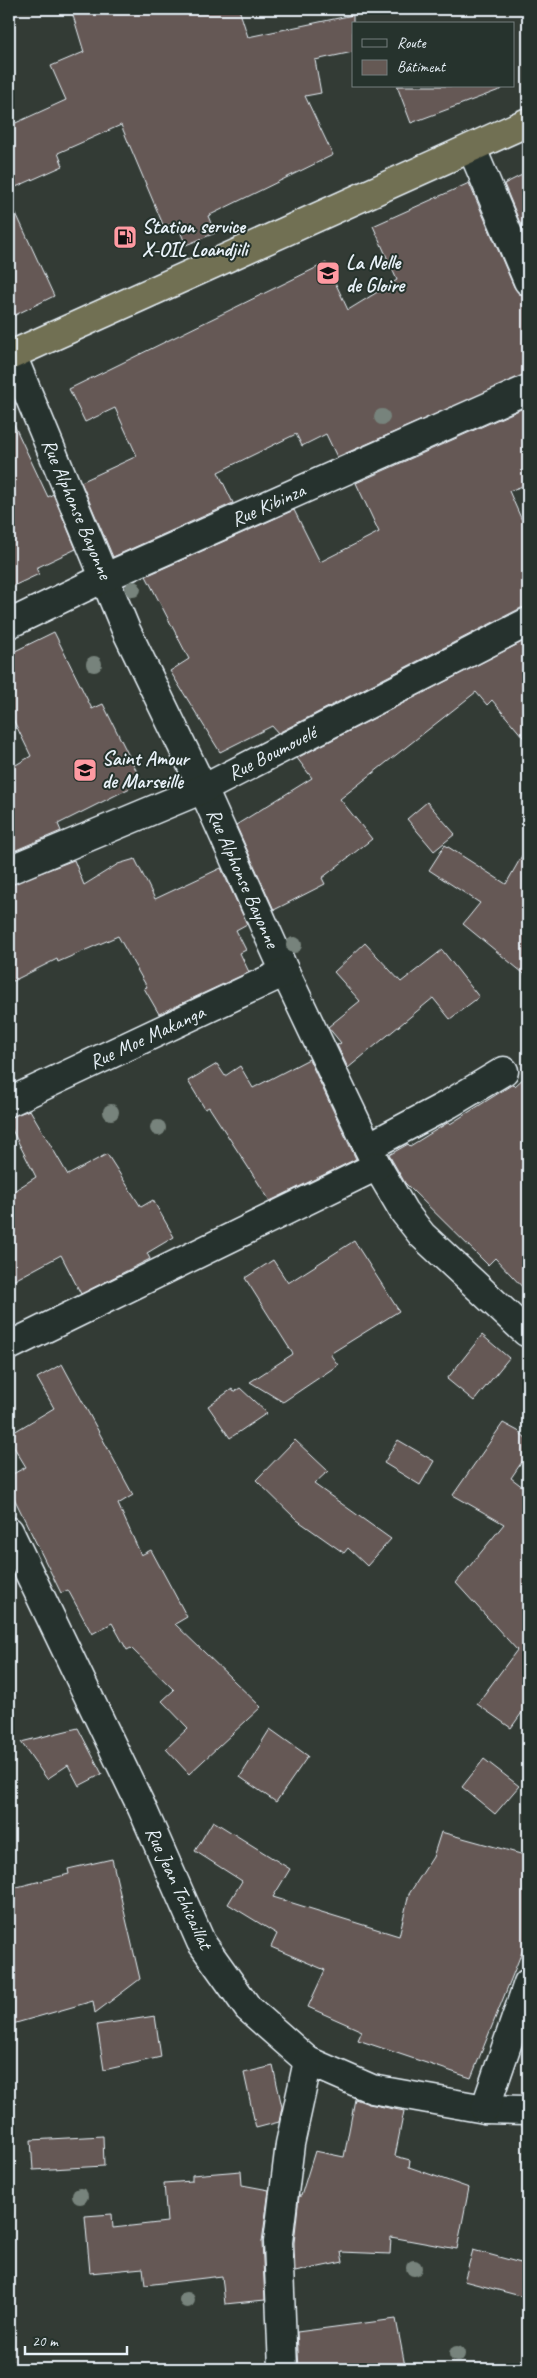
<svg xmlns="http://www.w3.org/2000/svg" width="537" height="2378" font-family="Caveat,sans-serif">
<rect width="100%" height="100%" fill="#333b35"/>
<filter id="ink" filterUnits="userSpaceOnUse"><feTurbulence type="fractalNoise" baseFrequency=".02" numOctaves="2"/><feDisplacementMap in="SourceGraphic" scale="10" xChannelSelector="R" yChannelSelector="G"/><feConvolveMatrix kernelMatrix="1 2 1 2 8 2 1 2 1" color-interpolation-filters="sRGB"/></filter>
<g filter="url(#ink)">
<g fill="#655954" stroke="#e8f1f8">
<polygon points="71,9 239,9 248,37 353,15 353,52 315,60 321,93 305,96 333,155 208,216 215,233 186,245 176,222 164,227 121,125 58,153 63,166 9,190 9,126 66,100 51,66 84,52"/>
<polygon points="397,86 501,86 502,89 411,123"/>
<polygon points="528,172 528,242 504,184"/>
<polygon points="469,183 514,287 519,294 528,296 528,374 337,457 326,434 302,446 296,434 218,472 233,503 113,557 81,482 137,456 115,408 85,422 69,389 326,263 348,310 397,280 373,226"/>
<polygon points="9,198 54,296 9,318"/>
<polygon points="528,406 528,484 509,491 528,534 528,606 521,608 278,733 272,726 220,752 170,671 189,659 146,576 294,510 320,562 379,532 356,483"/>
<polygon points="9,414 48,497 53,494 76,549 36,568 39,574 9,588"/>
<polygon points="54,632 92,709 103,704 142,782 58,824 61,831 9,853 9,769 31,756 9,711 9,654"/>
<polygon points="528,639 528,743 492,700 487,705 476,692 340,799 372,839 322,878 325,884 274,910 236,825 312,778 297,758"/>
<polygon points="427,802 455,834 434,851 407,819"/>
<polygon points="445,845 506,884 528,845 528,977 463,924 480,903 429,870"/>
<polygon points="135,859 155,899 221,868 247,924 236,930 246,950 240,953 249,972 159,1014 144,988 147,987 118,936 58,962 57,959 9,983 9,885 74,860 84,885 118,864"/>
<polygon points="365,943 401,982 442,950 479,997 450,1019 433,998 348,1068 337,1045 341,1043 328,1027 360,1001 334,972"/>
<polygon points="309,1059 356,1159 270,1201 209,1107 205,1109 188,1081 217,1064 225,1076 240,1066 253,1088"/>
<polygon points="528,1074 528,1293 495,1258 488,1265 405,1183 389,1155 408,1144 410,1146 449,1122 450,1124 513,1084 515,1086"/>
<polygon points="30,1110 68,1175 107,1154 141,1207 153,1200 174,1237 147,1253 150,1259 81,1294 61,1255 9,1283 9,1194 36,1177 9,1124 9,1117"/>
<polygon points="354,1241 399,1311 330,1354 338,1365 283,1402 250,1382 293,1354 245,1278 273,1260 288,1283"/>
<polygon points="482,1335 509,1358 474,1401 447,1379"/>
<polygon points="62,1364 133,1495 118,1504 141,1555 151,1550 187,1617 175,1624 261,1707 189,1774 166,1749 188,1728 162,1701 174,1690 131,1648 127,1650 112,1623 92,1634 68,1590 61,1593 9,1488 9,1476 26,1467 9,1439 9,1435 54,1408 37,1378"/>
<polygon points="240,1388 267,1413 230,1438 208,1406 232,1389 234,1392"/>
<polygon points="503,1423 518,1431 528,1440 528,1453 511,1478 528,1491 528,1704 511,1728 477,1704 517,1650 456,1583 504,1524 453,1495"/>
<polygon points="295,1440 328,1471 314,1484 391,1539 367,1566 348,1548 344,1553 297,1520 256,1480"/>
<polygon points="398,1440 434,1461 420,1485 384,1463"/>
<polygon points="78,1728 102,1774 79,1786 68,1765 47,1779 21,1742"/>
<polygon points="270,1729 308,1756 276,1802 240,1777"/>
<polygon points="484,1759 519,1786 495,1814 462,1787"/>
<polygon points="213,1821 290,1869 273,1897 399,1936 409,1894 433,1857 441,1832 528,1856 528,1937 471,2078 358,2040 362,2031 308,2007 325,1970 271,1947 277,1934 228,1904 242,1881 195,1851"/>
<polygon points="112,1859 140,1979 95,2013 93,2001 9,2025 9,1889 69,1874 68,1869"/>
<polygon points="155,2016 161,2057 104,2070 97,2025"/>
<polygon points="273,2066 282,2107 279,2122 256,2128 244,2073"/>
<polygon points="355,2099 369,2104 404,2111 395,2156 410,2160 409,2167 469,2188 457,2249 391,2237 390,2254 341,2252 343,2262 295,2272 294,2243 299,2196 301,2196 315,2151 344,2157"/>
<polygon points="103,2136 104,2166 33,2170 31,2140"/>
<polygon points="241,2171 242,2185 269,2190 262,2242 265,2300 225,2304 222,2276 145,2285 143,2268 90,2273 85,2216 112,2214 113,2228 167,2222 164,2183 192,2181 192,2175"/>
<polygon points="473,2250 528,2265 528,2298 464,2281"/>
<polygon points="396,2319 405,2366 299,2369 297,2332"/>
</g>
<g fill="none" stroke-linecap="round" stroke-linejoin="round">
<g stroke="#e8f1f8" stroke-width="31">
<g id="minor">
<polyline points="472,149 528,281"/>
<polyline points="12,355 126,630 203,789 285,972 377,1166 404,1212 422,1235 526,1332"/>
<polyline points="9,624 106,577 528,389"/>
<polyline points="9,870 203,789 528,622"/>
<polyline points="9,1102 285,972"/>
<polyline points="368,1147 449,1104 504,1071"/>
<polyline points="9,1346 377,1166"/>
<polyline points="9,1531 142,1808 201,1942 248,2008 308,2061 372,2089 485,2109 528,2110"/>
<polyline points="485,2109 528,1983"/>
<polyline points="283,2369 278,2242 290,2144 308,2061"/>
</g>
</g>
<g stroke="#e8f1f8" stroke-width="31">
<polyline id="trunk" points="9,356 528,122"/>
</g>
<use href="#minor" stroke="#26332d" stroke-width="28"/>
<use href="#trunk" stroke="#716f52" stroke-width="28"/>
</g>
<g fill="#77837c">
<circle cx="382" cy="417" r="8"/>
<circle cx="133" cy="589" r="8"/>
<circle cx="94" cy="664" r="8"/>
<circle cx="294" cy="945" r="8"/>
<circle cx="111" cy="1112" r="8"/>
<circle cx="158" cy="1128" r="8"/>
<circle cx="80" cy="2196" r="8"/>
<circle cx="414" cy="2268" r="8"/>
<circle cx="187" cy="2300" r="8"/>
<circle cx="457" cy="2354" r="8"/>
</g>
</g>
<defs>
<g id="fuel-square" transform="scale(1.25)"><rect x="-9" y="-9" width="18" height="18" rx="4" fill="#ff9aa2" stroke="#26332d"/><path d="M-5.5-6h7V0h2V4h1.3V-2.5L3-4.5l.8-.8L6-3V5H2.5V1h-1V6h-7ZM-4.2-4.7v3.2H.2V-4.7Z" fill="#111"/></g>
<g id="school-square" transform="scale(1.25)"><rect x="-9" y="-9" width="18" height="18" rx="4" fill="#ff9aa2" stroke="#26332d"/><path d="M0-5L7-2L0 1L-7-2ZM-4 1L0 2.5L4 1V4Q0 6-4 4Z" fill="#111"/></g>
</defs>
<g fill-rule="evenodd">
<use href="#fuel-square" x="125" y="237"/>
<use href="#school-square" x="328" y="273"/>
<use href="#school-square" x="85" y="770"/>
</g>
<g text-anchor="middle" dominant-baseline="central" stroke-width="4" stroke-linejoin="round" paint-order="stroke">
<g font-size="20" font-weight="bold" fill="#e8f1f8" stroke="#26332d" text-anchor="start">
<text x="142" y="226">Station service<tspan x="142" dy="23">X-OIL Loandjili</tspan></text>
<text x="346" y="262">La Nelle<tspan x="346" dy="23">de Gloire</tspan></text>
<text x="102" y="758">Saint Amour<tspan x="102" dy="23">de Marseille</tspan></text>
</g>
<g font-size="20" fill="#e8f1f8" stroke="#26332d">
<text transform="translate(268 505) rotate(-24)">Rue Kibinza</text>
<text transform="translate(77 509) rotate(67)">Rue Alphonse Bayonne</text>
<text transform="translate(272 753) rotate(-27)">Rue Boumouelé</text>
<text transform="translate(243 878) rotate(66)">Rue Alphonse Bayonne</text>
<text transform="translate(147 1037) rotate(-25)">Rue Moe Makanga</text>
<text transform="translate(179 1888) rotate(65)">Rue Jean Tchicaillat</text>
</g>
</g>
<rect width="537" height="2378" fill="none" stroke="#26332d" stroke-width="30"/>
<rect x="15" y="15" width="507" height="2348" fill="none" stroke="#e8f1f8" stroke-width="2" filter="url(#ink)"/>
<rect x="352" y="22" width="162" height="65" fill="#26332d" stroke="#747f7e"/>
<rect x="362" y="39" width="25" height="8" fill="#26332d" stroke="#747f7e"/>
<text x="397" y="48" font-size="15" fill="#e8f1f8">Route</text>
<rect x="362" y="60" width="25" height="15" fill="#655954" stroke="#747f7e"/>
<text x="397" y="72" font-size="15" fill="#e8f1f8">Bâtiment</text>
<path d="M25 2346v8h102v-8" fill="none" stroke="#e8f1f8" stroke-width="2.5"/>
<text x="32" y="2346" font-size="15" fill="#e8f1f8" stroke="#26332d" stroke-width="4" paint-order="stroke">20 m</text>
</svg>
